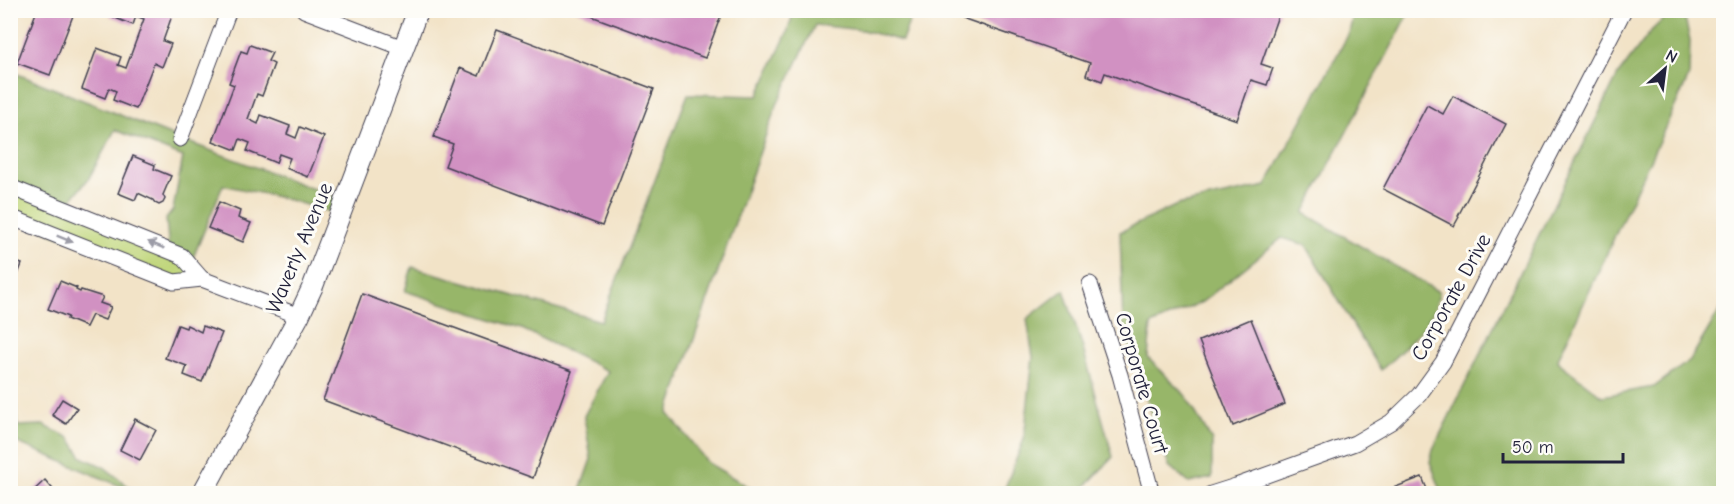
<svg xmlns="http://www.w3.org/2000/svg" width="1734" height="504" font-family="'Comic Neue',sans-serif">
<rect width="100%" height="100%" fill="#fdfcf7"/>
<filter id="ink" filterUnits="userSpaceOnUse"><feTurbulence type="fractalNoise" baseFrequency=".0167" numOctaves="2"/><feDisplacementMap in="SourceGraphic" scale="12" xChannelSelector="R" yChannelSelector="G"/><feConvolveMatrix kernelMatrix="1 2 1 2 8 2 1 2 1" color-interpolation-filters="sRGB"/></filter>
<filter id="wash" filterUnits="userSpaceOnUse"><feTurbulence type="fractalNoise" baseFrequency=".008" numOctaves="4" result="noise"/><feDisplacementMap in="SourceGraphic" scale="24" xChannelSelector="R" yChannelSelector="G"/><feGaussianBlur stdDeviation="1.35" result="paint"/><feColorMatrix in="noise" values="0 0 0 0 0 0 0 0 0 0 0 0 0 0 0 0 0 1.4 0 .05"/><feComposite in="paint" operator="in"/></filter>
<g filter="url(#wash)">
<rect width="100%" height="100%" fill="#f2e3c7"/>
<polygon fill="#bfd579" stroke="#707c5a" stroke-width="1.5" points="10,187 182,256 202,279 174,282 11,217"/>
<g fill="#97b669" stroke="#5c6c52" stroke-width="1.5">
<polygon points="1673,10 1683,11 1690,40 1689,76 1557,361 1602,396 1654,387 1690,360 1723,305 1724,441 1718,467 1723,473 1723,493 1442,493 1430,462 1433,449 1618,75 1651,31"/>
<polygon points="794,11 913,11 902,41 862,30 815,25 775,109 668,413 708,463 759,493 579,493 591,459 584,416 608,371 522,329 405,291 412,267 601,321 688,94 758,96 787,33"/>
<path d="M1354,11L1407,10L1409,13L1304,213L1439,292C1437,321 1401,351 1381,370L1356,330L1306,245L1282,238L1202,302L1151,325L1148,358L1186,396L1212,441V478L1189,483L1169,466L1123,326L1120,232L1177,205L1266,186L1349,33Z"/>
<polygon points="10,71 180,139 346,201 341,215 282,198 223,185 190,265 169,251 166,219 173,210 183,157 115,130 89,178 64,208 10,185"/>
<polygon points="1064,290 1082,345 1113,457 1079,493 1003,493 1024,439 1033,357 1027,319"/>
<polygon points="10,372 14,382 17,426 43,425 70,438 82,457 104,467 137,493 11,440"/>
</g>
<g id="blocks">
<g fill="#d191c2">
<polygon points="37,10 71,10 74,13 50,75 17,63"/>
<polygon points="112,10 174,10 163,41 171,44 162,67 154,63 136,109 113,100 116,91 109,88 105,98 82,89 97,48 121,57 118,65 126,68 144,19 136,16 133,25 110,16"/>
<polygon points="575,10 723,10 705,58"/>
<polygon points="965,10 1280,10 1261,64 1273,68 1267,85 1251,80 1237,120 1105,73 1102,81 1086,75 1090,63 962,18"/>
<polygon points="497,30 654,89 602,226 445,166 453,144 434,137 460,68 479,76"/>
<polygon points="250,45 272,53 268,61 274,64 262,96 257,94 248,119 258,124 261,115 290,126 287,134 296,138 300,127 324,137 308,177 286,168 290,158 279,154 276,163 247,151 250,143 240,139 236,150 213,141 234,85 229,83 241,51 247,53"/>
<polygon points="1453,96 1506,124 1458,216 1459,217 1454,226 1383,189 1427,105 1443,114"/>
<polygon points="133,156 155,165 154,169 171,176 163,195 165,199 163,203 159,205 155,203 153,200 138,193 135,200 118,193"/>
<polygon points="219,202 240,211 238,218 251,223 243,242 208,228"/>
<polygon points="10,260 22,264 15,282 10,280"/>
<polygon points="60,281 77,288 76,290 80,292 81,290 103,297 100,303 111,307 105,320 92,315 86,327 67,319 68,317 48,309"/>
<polygon points="362,294 572,371 533,478 323,400"/>
<polygon points="1251,319 1285,404 1233,426 1199,341"/>
<polygon points="178,325 186,328 187,325 201,332 203,326 222,333 202,382 184,375 187,366 165,358"/>
<polygon points="62,399 77,408 66,424 52,415"/>
<polygon points="135,419 156,430 140,460 120,450"/>
<polygon points="1422,477 1429,494 1380,494 1380,493"/>
<polygon points="45,480 57,494 30,494"/>
</g>
</g>
</g>
<g filter="url(#ink)">
<use href="#blocks" fill-opacity="0" stroke="#413f50" stroke-width="1.5"/>
<g fill="none" stroke-linecap="round" stroke-linejoin="round">
<g stroke="#413f50" stroke-width="17">
<g id="minor">
<polyline points="304,10 403,48"/>
<polyline points="180,139 229,10"/>
<polyline points="10,187 182,256 202,279"/>
<polyline points="10,217 174,282 202,279 299,316"/>
<polyline points="1090,284 1120,375 1152,494"/>
<polyline points="1211,494 1236,486 1355,443 1391,422 1419,395 1443,362 1460,329 1624,10"/>
</g>
</g>
<g stroke="#413f50" stroke-width="22">
<polyline id="tertiary" points="202,494 299,316 313,286 418,10"/>
</g>
<use href="#minor" stroke="#fff" stroke-width="15"/>
<use href="#tertiary" stroke="#fff" stroke-width="20"/>
</g>
<defs><path id="oneway-solid" d="M-6-.8H1V-3.2L6.5 0L1 3.2V.8H-6Z" transform="scale(1.5)"/></defs>
<g fill="#9c9ca7">
<use href="#oneway-solid" transform="translate(65 239) rotate(22)"/>
<use href="#oneway-solid" transform="translate(156 245) rotate(-158)"/>
</g>
</g>
<g text-anchor="middle" dominant-baseline="central" stroke-width="6" stroke-linejoin="round" paint-order="stroke">
<g font-size="21" fill="#22223b" stroke="#fdfcf7">
<text transform="translate(299 248) rotate(-67)">Waverly Avenue</text>
<text transform="translate(1451 297) rotate(-61)">Corporate Drive</text>
<text transform="translate(1142 383) rotate(74)">Corporate Court</text>
</g>
</g>
<rect width="1734" height="504" fill="none" stroke="#fdfcf7" stroke-width="36"/>
<g transform="translate(1665 69) rotate(28)" stroke="#fdfcf7" stroke-width="4.5" paint-order="stroke">
<path d="M0-4.5L10 22L0 15L-10 22Z" fill="#22223b"/>
<text y="-9" font-size="16" font-weight="bold" text-anchor="middle" fill="#22223b">N</text>
</g>
<path d="M1503 453v9h120v-9" fill="none" stroke="#22223b" stroke-width="3"/>
<text x="1512" y="453" font-size="18" fill="#22223b" stroke="#fdfcf7" stroke-width="4.5" paint-order="stroke">50 m</text>
</svg>
